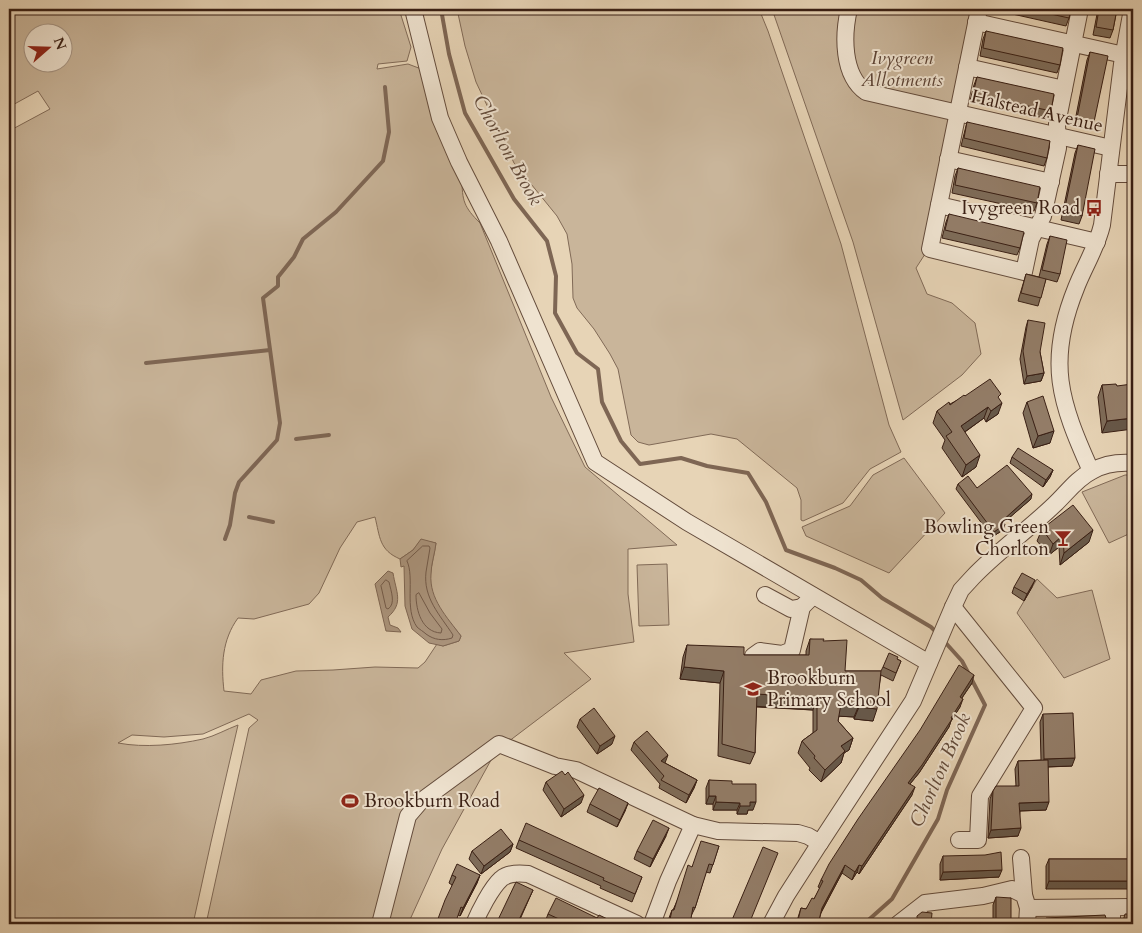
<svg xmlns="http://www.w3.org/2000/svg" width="1142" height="933" font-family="Cardo,serif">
<rect width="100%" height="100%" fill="#e7d4b6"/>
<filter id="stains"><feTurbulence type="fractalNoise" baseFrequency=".004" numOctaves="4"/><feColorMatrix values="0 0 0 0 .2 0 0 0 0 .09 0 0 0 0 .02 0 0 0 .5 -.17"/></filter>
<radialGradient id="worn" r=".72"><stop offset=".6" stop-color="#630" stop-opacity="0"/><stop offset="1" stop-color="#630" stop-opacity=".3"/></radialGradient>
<g fill="#c9b59a" stroke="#816a57" fill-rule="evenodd">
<path d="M9,9H399L411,47L407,61L378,64L377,69L408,64L424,70L462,178C462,201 464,207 480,223L551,397L585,467L677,545L628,549V594L634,642L564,653L591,679L496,751L442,849L408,924H206L249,728L258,720L249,714L203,734L164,737L132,735L118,743C144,748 176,745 203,739C215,736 227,729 238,725L211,842L193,924H9V131L50,109L38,91L9,107ZM32,32H62V62H32ZM375,517C380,537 379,550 400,559L413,550L421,540L436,543C434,558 428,575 431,590C435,607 450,622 461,636L459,641L443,646L437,644L425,662L418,668L375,667L333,670L296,671L261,680L251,694L224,691C221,665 222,640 238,618L254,619L309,604L319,593L340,548L357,522Z"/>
<polygon points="457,9 759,9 768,31 841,244 889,425 901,452 870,469 843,503 803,521 801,520 801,500 797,488 737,439 711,434 649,445 638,442 631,435 618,369 610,354 594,329 577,308 573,298 572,264 567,234 557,216 514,163 476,82 465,46"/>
<polygon points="772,9 976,9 927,251 916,268 927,294 952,303 975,323 981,354 962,375 903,420 853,242"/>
<polygon points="904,458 945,513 889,573 806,536 802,527 850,506 873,475"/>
<polygon points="1125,475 1133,475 1133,532 1109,543 1082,492"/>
<polygon points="667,564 669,625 639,626 637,565"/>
<polygon points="1037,579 1057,598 1092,590 1110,659 1064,678 1017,613"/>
</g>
<g fill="#ac967f" stroke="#7e6654">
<path d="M421,539L436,543C435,553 431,564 431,574C429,599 447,617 461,636L459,641L443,646L429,643L412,629L405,606L404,566L401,567L400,559L413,550Z"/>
<path d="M388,571L393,573C396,592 404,603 388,617L390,625L398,628L401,632L386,631L375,584Z"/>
</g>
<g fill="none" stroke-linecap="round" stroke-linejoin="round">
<g stroke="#725a4a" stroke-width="1">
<path d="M423,546H429L430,548C429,556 427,564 426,572C423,598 440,615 453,635L452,638C443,641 434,640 426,634C424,632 419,629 417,627C404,609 415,578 407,561Z"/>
<path d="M386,580L389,582C391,591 396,604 388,609L386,608L381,586Z"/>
<path d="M419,593L430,613L442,629L441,633C422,632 416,611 416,595Z"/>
</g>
<g stroke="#7e6654" stroke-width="4">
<polyline points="441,9 449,54 465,113 514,199 547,241 556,276 555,313 577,353 598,369 602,402 621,441 640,464 681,458 707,466 748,473 766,502 786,550 835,568 861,580 882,598 931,627 936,632"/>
<polyline points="146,363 270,350"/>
<polyline points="296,439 329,435"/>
<polyline points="249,517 273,522"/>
<polyline points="225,539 230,525 235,493 239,482 277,440 280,423 263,298 278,286 278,277 294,257 303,239 336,212 383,161 389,132 385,87"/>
<polyline points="864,924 892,899 938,819 947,790 985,705 962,661 944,641"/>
</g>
<g stroke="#644c3c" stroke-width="18">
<g id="minor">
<polyline points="413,9 440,118 459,162 499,241 595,462 687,522 929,663"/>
<path d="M849,9C843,35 842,75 866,92L1111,148"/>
<polyline points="979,9 930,249 1024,272 1031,239 1043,216 1058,148 1057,124 1080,9"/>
<polyline points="976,22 1124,55"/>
<polyline points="967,67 1064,89"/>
<polyline points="948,159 1051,182"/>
<polyline points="1108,174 1133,174"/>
<polyline points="939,205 1097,242"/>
<path d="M1091,471C1060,402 1046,362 1076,288C1084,267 1097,247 1102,225L1122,64L1132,9"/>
<polyline points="765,595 791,609 802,607"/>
<polyline points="953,607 1034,708 980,796 978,840 959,840"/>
<polyline points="753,656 760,651 782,654 792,650 802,607 813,596"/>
<polyline points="1021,858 1024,895"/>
<polyline points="1028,908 1133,907"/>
<path d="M380,924L408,816L420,802L499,744L555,766L576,770L693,825L718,831L798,833L808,836L820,843L913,701L953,607L961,590L973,577C998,551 1028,530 1054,505C1067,493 1076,479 1092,471C1104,464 1119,462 1133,463"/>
<path d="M474,924C479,912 491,888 501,879C508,873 520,873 528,874L637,924"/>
<polyline points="652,924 668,881 693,825"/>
<polyline points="771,924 786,896 820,843"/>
<polyline points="898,924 925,903 983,896 1012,889 1024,895 1028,908 1027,924"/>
<polyline points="1112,924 1112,909"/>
</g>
</g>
<use href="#minor" stroke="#efe3d0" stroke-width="16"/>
</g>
<g fill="#7e6c59" stroke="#391f14">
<polygon points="990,9 1071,9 1069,18 1066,26"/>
<polygon points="1098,9 1117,9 1113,30 1110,38 1093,35"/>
<polygon points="986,31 1060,65 1057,73 980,56 983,39"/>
<polygon points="1090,52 1094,122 1091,130 1074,126 1087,60"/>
<polygon points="977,77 1051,111 1048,119 970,101 974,85"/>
<polygon points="967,122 1047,158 1044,166 961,146"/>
<polygon points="1133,129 1133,160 1128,160"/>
<polygon points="1078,145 1082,216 1079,224 1061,220 1075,153"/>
<polygon points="958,168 1037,203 1034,211 952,193 955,176"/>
<polygon points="949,214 1020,248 1017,255 942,238 946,222"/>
<polygon points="1050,236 1060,274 1057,282 1046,279 1038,306 1018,301 1026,274 1039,277 1047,244"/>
<polygon points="1028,320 1040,352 1044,373 1041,381 1024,384 1020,359 1026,327"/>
<polygon points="1102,385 1117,386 1133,397 1102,433 1098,397"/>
<polygon points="965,396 999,399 998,414 986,422 984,418 965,432 976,467 962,477 942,448 945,440 933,423 937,411"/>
<polygon points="1027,402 1050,443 1033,448 1023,413"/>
<polygon points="1012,457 1053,470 1050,477 1043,487 1010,463"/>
<polygon points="958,484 977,488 1031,499 1003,523 1003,530 992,537 956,489"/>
<polygon points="1042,529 1089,542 1060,565 1059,547 1049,555 1037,541"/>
<polygon points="1014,587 1032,587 1024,601 1012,593"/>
<polygon points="1133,608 1133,654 1130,654"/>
<polygon points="810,639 823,641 845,671 881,671 883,667 897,659 901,661 893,681 881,675 873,721 854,719 854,717 839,716 838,721 853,738 849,750 844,753 841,763 821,782 809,770 810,768 798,753 802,741 813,733 813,710 756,707 755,753 750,764 718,756 720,683 680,679 683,657 687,645 744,655 806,655 806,651"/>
<polygon points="972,683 962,698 960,707 951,721 949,727 919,773 910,784 912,795 859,874 857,872 852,880 842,873 821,913 818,924 796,924 801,908 806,909 814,899 820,888 818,887 821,880"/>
<polygon points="1043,714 1072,766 1048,767 1046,810 1020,811 1018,836 988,838 990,799 993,791 1016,786 1015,769 1018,761 1041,760 1040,722"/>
<polygon points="580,719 612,744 597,754 577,727"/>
<polygon points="634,742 665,763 697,780 694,788 686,803 659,788 660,784 631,750"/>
<polygon points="565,775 581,803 561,817 543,790 546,782"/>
<polygon points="709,780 732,784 753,810 748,810 747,814 737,814 737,810 713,810 713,804 706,804 706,788"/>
<polygon points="628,803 625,811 617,827 587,812 590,804"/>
<polygon points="666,836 650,867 634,859 637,851"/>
<polygon points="519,840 642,877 632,902 600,888 601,886 516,848"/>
<polygon points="513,844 510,852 481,874 469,859 472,851"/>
<polygon points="719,846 710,873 706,872 695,908 691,916 690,924 668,924 669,918 672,910 673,910 692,867"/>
<polygon points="943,856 999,877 940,880 940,864"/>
<polygon points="1049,859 1133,859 1046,889 1046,866"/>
<polygon points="452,875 480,875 477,883 460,916 458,915 452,885 449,883"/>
<polygon points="996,897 1011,924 993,924 993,905"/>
<polygon points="548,914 597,918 618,924 550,924 545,922"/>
</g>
<g fill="#675849" stroke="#391f14">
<polygon points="1131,152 1133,152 1133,160 1128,160"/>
<polygon points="1044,373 1041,381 1024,384 1027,376"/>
<polygon points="1002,403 998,414 986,422 991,411"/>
<polygon points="988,407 984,418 956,438 961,426"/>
<polygon points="1133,418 1133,429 1102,433 1107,421"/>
<polygon points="1054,431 1050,443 1033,448 1038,436"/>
<polygon points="980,455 976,467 962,477 966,465"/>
<polygon points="1053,470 1050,477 1043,487 1046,480"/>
<polygon points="1032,494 1031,499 1000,526 1002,521"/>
<polygon points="1005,524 1003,530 992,537 994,532"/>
<polygon points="1093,530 1089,542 1060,565 1064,553"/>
<polygon points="1063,535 1059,547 1049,555 1053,544"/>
<polygon points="1035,580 1032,587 1024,601 1027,594"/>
<polygon points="1133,644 1133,654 1130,654"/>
<polygon points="684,667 724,671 720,683 680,679"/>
<polygon points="974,675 972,683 957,705 960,697"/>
<polygon points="757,694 817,698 813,710 752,706"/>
<polygon points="963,699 960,707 951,721 949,727 919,773 905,790 908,783"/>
<polygon points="841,704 859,705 854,717 836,716"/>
<polygon points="859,707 877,709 873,721 854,719"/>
<polygon points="615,736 612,744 597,754 600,746"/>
<polygon points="853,738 849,750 844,753 841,763 821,782 825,770 841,746"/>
<polygon points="668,755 665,763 658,769 661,761"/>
<polygon points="1075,758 1072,766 1042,767 1044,759"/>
<polygon points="697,780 694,788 686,803 689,795"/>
<polygon points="915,787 912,795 859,874 862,866"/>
<polygon points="584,795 581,803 561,817 564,809"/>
<polygon points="709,796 716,796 713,804 706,804"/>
<polygon points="716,802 740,803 737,810 713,810"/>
<polygon points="750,802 756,802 753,810 748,810 747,814 737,814 740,806"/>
<polygon points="1049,802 1046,810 1017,811 1019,803"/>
<polygon points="628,803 625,811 617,827 620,820"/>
<polygon points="669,828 666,836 650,867 653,859"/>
<polygon points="1021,828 1018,836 988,838 991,830"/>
<polygon points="513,844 510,852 481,874 484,866"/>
<polygon points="845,865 842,873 819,916 822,908"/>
<polygon points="859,865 857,872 852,880 855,872"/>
<polygon points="1002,870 999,877 940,880 943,872"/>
<polygon points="480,875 477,883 460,916 463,908"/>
<polygon points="1049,881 1133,881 1133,889 1046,889"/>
<polygon points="533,890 518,924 517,924"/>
</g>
<g fill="#937d68" stroke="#391f14">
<polygon points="1028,9 1071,9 1069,18"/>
<polygon points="1099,9 1117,9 1113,30 1096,27"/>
<polygon points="986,31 1063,48 1060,65 983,48"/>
<polygon points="1090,52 1108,56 1094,122 1077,118"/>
<polygon points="977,77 1054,94 1051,111 973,94"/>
<polygon points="967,122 1050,141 1047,158 964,138"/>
<polygon points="1133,139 1133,152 1131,152"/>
<polygon points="1078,145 1095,149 1082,216 1064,212"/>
<polygon points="958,168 1040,187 1037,203 955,185"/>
<polygon points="949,214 1024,232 1020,248 945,230"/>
<polygon points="1050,236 1067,240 1060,274 1042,270"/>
<polygon points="1026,274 1046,279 1041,298 1021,293"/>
<polygon points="1028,320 1045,323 1040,352 1044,373 1027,376 1023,351"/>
<polygon points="990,379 1001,394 998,397 1002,403 991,411 988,407 961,426 980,455 966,465 946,436 952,432 937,411 949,402 950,405 964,395 965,396"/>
<polygon points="1116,384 1117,386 1132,384 1133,397 1133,418 1107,421 1102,385"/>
<polygon points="1043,396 1054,431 1038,436 1027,402"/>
<polygon points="1018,448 1053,470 1046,480 1012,457"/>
<polygon points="1007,465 1032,494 1002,521 1005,524 994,532 958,484 968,476 977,488"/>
<polygon points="1073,505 1093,530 1064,553 1063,535 1053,544 1042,529"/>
<polygon points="1022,573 1035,580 1027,594 1014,587"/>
<polygon points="810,639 824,639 823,641 847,640 845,671 881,671 877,709 859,707 859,705 841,704 838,721 853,738 841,746 845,751 825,770 814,758 815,756 802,741 817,730 817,698 757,694 755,753 722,744 724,671 684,667 687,645 744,647 744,655 809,655"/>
<polygon points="889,653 898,657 897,659 901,661 896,673 883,667"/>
<polygon points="959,665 974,675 960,697 963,699 951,718 952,719 922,765 908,783 915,787 862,866 859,865 855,872 845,865 822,908 818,924 797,924 801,908 806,909 812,898 814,899 823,881 821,880 829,864 858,819 920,730"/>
<polygon points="594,708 615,736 600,746 580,719"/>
<polygon points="1073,713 1075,758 1044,759 1043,714"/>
<polygon points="647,731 668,755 661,761 697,780 689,795 661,780 664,776 634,742"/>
<polygon points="1048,760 1049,802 1019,803 1021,828 991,830 993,791 996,786 1019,786 1018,761"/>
<polygon points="562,771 565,775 568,772 584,795 564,809 546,782"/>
<polygon points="709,780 732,781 732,784 756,784 756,802 750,802 750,806 740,806 740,803 716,802 716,796 709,796"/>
<polygon points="599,788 628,803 620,820 590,804"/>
<polygon points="653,820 669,828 653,859 637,851"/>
<polygon points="526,823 642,877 635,894 603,880 604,878 519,840"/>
<polygon points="501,829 513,844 484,866 472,851"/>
<polygon points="701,841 719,846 713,865 709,864 695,908 693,907 690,924 669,924 672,910 674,910 688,865 692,867"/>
<polygon points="763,847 778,853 749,924 731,924 732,920"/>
<polygon points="1001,852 1002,870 943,872 943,856 985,855"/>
<rect x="1049" y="859" width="84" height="22"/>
<polygon points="457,864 480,875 463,908 461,907 455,924 436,924 445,900 456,877 452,875"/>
<polygon points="516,882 533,890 517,924 496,924"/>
<polygon points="996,897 1011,898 1011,924 996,924"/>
<polygon points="556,898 597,918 599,915 618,924 570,924 548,914"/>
<polygon points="922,912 932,913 931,924 917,924 917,916"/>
<polygon points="1125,914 1133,914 1133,924 1120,924 1123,921"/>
<polygon points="1105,915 1107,921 1111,924 1046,924 1046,918"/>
</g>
<defs>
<g id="bus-bare" transform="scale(1.35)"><path d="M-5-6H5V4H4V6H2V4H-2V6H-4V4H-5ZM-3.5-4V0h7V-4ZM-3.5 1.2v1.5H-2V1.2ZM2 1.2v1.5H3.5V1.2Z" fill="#8f2418" stroke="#efe3d0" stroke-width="2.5" paint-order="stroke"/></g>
<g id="bar-bare" transform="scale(1.35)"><path d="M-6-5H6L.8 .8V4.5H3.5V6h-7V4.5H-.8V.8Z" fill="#8f2418" stroke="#efe3d0" stroke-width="2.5" paint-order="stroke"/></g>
<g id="school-bare" transform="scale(1.35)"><path d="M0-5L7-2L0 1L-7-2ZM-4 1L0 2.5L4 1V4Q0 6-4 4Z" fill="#8f2418" stroke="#efe3d0" stroke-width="2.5" paint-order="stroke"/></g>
<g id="stadium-bare" transform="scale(1.35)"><path d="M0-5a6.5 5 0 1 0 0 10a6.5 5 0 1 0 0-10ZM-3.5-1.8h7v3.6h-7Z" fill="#8f2418" stroke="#efe3d0" stroke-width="2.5" paint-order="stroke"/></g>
</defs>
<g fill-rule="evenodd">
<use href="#bus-bare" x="1094" y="208"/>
<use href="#bar-bare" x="1063" y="538"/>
<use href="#school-bare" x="753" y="689"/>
<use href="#stadium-bare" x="350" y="801"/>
</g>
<g text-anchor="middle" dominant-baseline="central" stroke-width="4" stroke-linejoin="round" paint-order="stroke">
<g font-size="19" font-style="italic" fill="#5d4436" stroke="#efe3d0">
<text x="902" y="58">Ivygreen<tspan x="902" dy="22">Allotments</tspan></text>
</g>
<g font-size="19" fill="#391f14" stroke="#efe3d0">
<text transform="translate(1037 111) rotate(13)">Halstead Avenue</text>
</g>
<g font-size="19" fill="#391f14" stroke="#efe3d0" text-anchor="end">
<text x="1080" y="208">Ivygreen Road</text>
<text x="1049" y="527">Bowling Green<tspan x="1049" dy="22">Chorlton</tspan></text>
<text x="767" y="678" text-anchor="start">Brookburn<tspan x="767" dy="22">Primary School</tspan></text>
<text x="364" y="801" text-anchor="start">Brookburn Road</text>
</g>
<g font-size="20" font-style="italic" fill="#614939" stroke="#efe3d0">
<text transform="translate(508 150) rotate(61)">Chorlton Brook</text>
<text transform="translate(940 770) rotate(-66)">Chorlton Brook</text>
</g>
</g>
<rect width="1142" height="933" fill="none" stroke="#e7d4b6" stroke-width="30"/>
<rect x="10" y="10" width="1122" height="913" fill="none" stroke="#391f14" stroke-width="2.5"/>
<rect x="15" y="15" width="1112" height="903" fill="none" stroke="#391f14"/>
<g transform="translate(48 48) rotate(70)"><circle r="24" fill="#efe3d0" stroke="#a69585"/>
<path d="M0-4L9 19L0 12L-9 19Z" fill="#8f2418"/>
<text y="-8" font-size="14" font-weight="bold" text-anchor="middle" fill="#391f14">N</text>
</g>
<rect width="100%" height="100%" filter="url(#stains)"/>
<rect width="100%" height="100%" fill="url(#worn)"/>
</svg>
